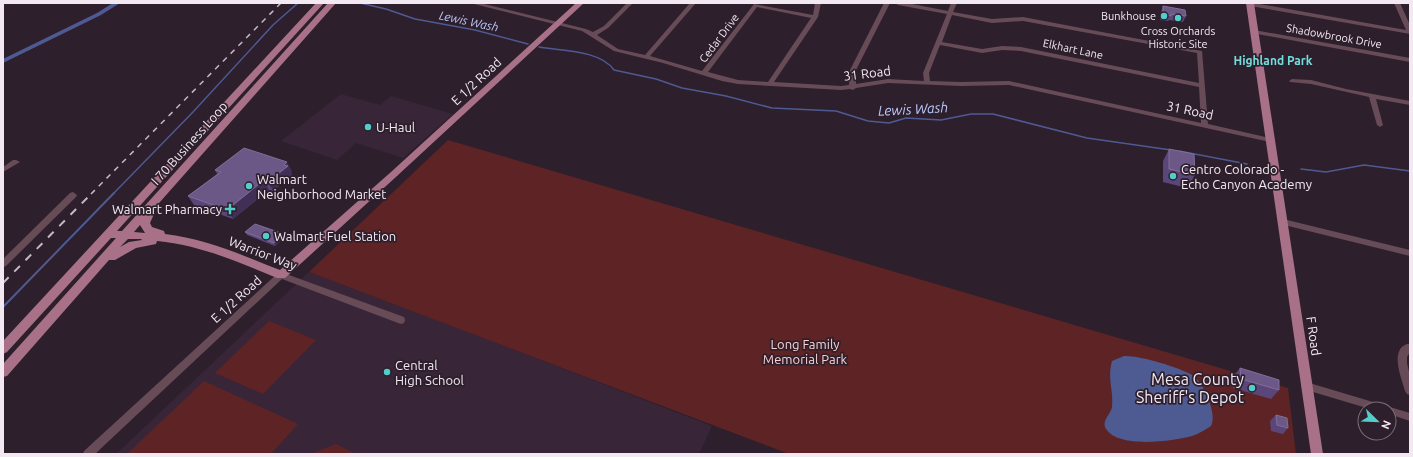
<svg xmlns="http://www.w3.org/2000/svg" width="1413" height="457" font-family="Ubuntu,sans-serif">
<rect width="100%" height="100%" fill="#2d1f2c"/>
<g fill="#382638">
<polygon points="341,94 380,105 391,96 453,114 403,158 356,143 337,160 281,141"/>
<polygon points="309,272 431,318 712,426 699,454 116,454"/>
</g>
<g fill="#5e2325">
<polygon points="448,140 1288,388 1296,454 789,454 309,272"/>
<polygon points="269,321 316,340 263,394 215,373"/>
<polygon points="204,381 298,424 271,454 127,454"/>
<polygon points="336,444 356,454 312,454 313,453"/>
</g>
<path fill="#4e5a92" d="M1124,356C1138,355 1179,367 1192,375C1203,381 1218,415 1211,426C1205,430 1198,434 1192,436C1173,441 1119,449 1106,429C1101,421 1111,414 1112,407C1114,391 1107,379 1112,361Z"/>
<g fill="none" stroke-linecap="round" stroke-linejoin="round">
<g stroke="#4e5a92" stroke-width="1.5">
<polyline points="360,3 386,9 415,19 475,30 528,44"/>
<path d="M539,47C562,51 600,50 614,70L656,79L682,88L726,96L772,108L836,111L868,121L889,123L906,118L941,120L971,114H993L1087,138L1171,150"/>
<polyline points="1179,151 1247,164"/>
<polyline points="1301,169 1326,172 1364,165 1410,171"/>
<polyline points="113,194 193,112 273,25 298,3"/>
</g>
<polyline stroke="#4e5a92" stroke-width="2" points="3,307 114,193"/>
<polygon fill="#4e5a92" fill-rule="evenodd" points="113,3 120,3 101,15 3,63 3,59 97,13"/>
<g fill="#674b56" fill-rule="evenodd">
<path d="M470,3H480L586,29L593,32L604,26L627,3H633L608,28L597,35L618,49L645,55L690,3H696L650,56L702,71L754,4L813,15L815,3H821L818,17L774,82L841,86L849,85L850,70L884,3H890L856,70V84L888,79L924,81L923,73L947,14L898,5L895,3H907L948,11L951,3H957L953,12L992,19L1023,17L1202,51L1208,124L1270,138L1274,140L1270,142L1009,85L961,86L888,83L856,88L853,90L850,89L841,90L738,84L722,81L663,63L614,51L582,31ZM757,7L811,18L768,82L738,80L708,72ZM952,15L992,23L1023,21L1197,53L1199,83L1021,47L1002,46L982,49L942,42ZM940,45L982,53L1002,50L1021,51L1199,87L1201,123L1009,81L961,82L930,81L929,73Z"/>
<polygon points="1248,3 1254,3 1406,30 1394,3 1400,3 1410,25 1410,34 1250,6 1248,5"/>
<polygon points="1254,30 1410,58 1410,62 1252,33 1252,31"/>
<polygon points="1292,79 1311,80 1346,89 1410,101 1410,105 1376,99 1383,125 1380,127 1377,125 1369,97 1311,84 1290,82 1289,81"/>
<polygon points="13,160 16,160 20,162 3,172 3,167"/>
<polygon points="73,192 77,195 76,197 6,266 3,267 3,259 70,193"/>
<polygon points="1283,219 1410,250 1410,256 1280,224 1279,222"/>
<polygon points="281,272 404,317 405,320 404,323 401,324 398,323 282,279 95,454 83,454 84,451 278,273"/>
<path d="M1407,344H1410V352L1407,357V363L1410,376V395L1407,394L1405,391C1402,379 1389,350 1407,344Z"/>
<polygon points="1306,382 1410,413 1410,421 1389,414 1389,409 1370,409 1303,389 1301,386 1303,383"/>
</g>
<g fill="#a97188" fill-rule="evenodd">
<path d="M316,3H324L117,231H122L328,3H336L152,211L154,214L150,223L152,227L164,231L165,234C206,239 242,255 280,270L391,172L576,3H584L397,176L285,278H277C238,262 200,245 157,241L156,244L136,248L115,260H109L7,376L3,377V364L116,238H111L7,352L3,354V341ZM140,225L145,233L134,232ZM128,239H141L142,240L129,242L120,247Z"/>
<polygon points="1246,3 1254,3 1323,454 1311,454"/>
</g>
<polyline stroke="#c5bac4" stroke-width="1.5" stroke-dasharray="5.5 5.5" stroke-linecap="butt" points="91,194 281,3"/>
<polyline stroke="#c5bac4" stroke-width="2" stroke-dasharray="8 8" stroke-linecap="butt" points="3,283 92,193"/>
</g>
<g fill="#5b467a">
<polygon points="1163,6 1186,16 1183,22 1169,20 1168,21 1160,20 1161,12"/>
<polygon points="1169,149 1195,175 1187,188 1163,182 1163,161"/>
<polygon points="215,170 292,171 291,172 292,175 273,191 269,190 233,219 194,205 188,196 217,174"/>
<polygon points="245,232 285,237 275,246 247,235"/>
<polygon points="1240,368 1279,390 1271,399 1233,388 1233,377"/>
<polygon points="1276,415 1288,428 1283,434 1271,431 1270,421"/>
</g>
<g fill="#422f55">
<polygon points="287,162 292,171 291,172 292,175 273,191 268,182 284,165"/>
<polygon points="264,180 269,190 233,219 227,210"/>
<polygon points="284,234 285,237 275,246 274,243"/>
</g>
<g fill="#6c5887" stroke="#816e98">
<polygon points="1163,6 1185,10 1186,16 1171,14 1171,16 1163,14"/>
<polygon points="244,148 287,162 284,165 288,166 268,182 264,180 227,210 188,196 221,172 215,170"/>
<polygon points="1169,149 1194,154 1195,175 1169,169"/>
<polygon points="255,224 284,234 274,243 245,232"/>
<polygon points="1240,368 1279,380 1279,390 1241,379"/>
<polygon points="1276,415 1287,418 1288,428 1277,425"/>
</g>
<g fill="#53cdcb" stroke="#2d1f2c" stroke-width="1.5">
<circle cx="1164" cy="16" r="4"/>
<circle cx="1178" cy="18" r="4"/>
<circle cx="368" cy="127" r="4"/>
<circle cx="1173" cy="176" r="4"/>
<circle cx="249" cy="186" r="4"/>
<path d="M228 203h4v4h4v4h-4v4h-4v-4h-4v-4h4z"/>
<circle cx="266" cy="236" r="4"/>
<circle cx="387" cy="372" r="4"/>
<circle cx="1252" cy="388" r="4"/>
</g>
<g text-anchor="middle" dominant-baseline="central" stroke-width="3.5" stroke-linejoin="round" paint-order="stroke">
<g font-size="11" fill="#f3e9f2" stroke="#2d1f2c" text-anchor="end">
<text x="1156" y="16">Bunkhouse</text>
<text x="1178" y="31" text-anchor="middle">Cross Orchards<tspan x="1178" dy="13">Historic Site</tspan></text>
</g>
<g font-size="11" fill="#f3e9f2" stroke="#2d1f2c">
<text transform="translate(1334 36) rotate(10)">Shadowbrook Drive</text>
<text transform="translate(719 38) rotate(-53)">Cedar Drive</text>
<text transform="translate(1073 49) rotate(12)">Elkhart Lane</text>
</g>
<g font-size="12" font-style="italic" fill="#bcc9fc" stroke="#2d1f2c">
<text transform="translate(469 21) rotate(12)">Lewis Wash</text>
</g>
<g font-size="12" font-weight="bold" fill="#72dedc" stroke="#2d1f2c">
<text x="1273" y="60">Highland Park</text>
</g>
<g font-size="13" fill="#f3e9f2" stroke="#2d1f2c">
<text transform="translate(867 73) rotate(-7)">31 Road</text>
<text transform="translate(476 81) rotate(-43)">E 1/2 Road</text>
<text transform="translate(1190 110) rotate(12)">31 Road</text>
<text transform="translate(189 143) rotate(-48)">I 70 Business Loop</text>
<text transform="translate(263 253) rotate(21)">Warrior Way</text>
<text transform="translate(236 299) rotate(-42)">E 1/2 Road</text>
<text transform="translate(1314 336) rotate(82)">F Road</text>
</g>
<g font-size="13" fill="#f3e9f2" stroke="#2d1f2c" text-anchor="start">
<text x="376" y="127">U-Haul</text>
<text x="1181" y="169">Centro Colorado -<tspan x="1181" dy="15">Echo Canyon Academy</tspan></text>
<text x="257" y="179">Walmart<tspan x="257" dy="15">Neighborhood Market</tspan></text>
<text x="222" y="209" text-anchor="end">Walmart Pharmacy</text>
<text x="274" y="236">Walmart Fuel Station</text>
<text x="395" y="365">Central<tspan x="395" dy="15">High School</tspan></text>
</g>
<g font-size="13" fill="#fbd0cf" stroke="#2d1f2c">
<text x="805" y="344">Long Family<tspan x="805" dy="15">Memorial Park</tspan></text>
</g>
<g font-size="14" font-style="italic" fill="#bcc9fc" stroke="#2d1f2c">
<text transform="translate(913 109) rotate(-3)">Lewis Wash</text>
</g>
<g font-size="16" fill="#f3e9f2" stroke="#2d1f2c" text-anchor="end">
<text x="1244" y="379">Mesa County<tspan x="1244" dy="18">Sheriff's Depot</tspan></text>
</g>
</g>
<rect width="1413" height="457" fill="none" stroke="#f3e9f2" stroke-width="8"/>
<g transform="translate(1377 421) rotate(113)"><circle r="19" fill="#2d1f2c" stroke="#7c707b"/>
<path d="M0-3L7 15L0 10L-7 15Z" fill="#53cdcb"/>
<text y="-6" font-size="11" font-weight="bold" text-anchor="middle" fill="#f3e9f2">N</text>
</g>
</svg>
